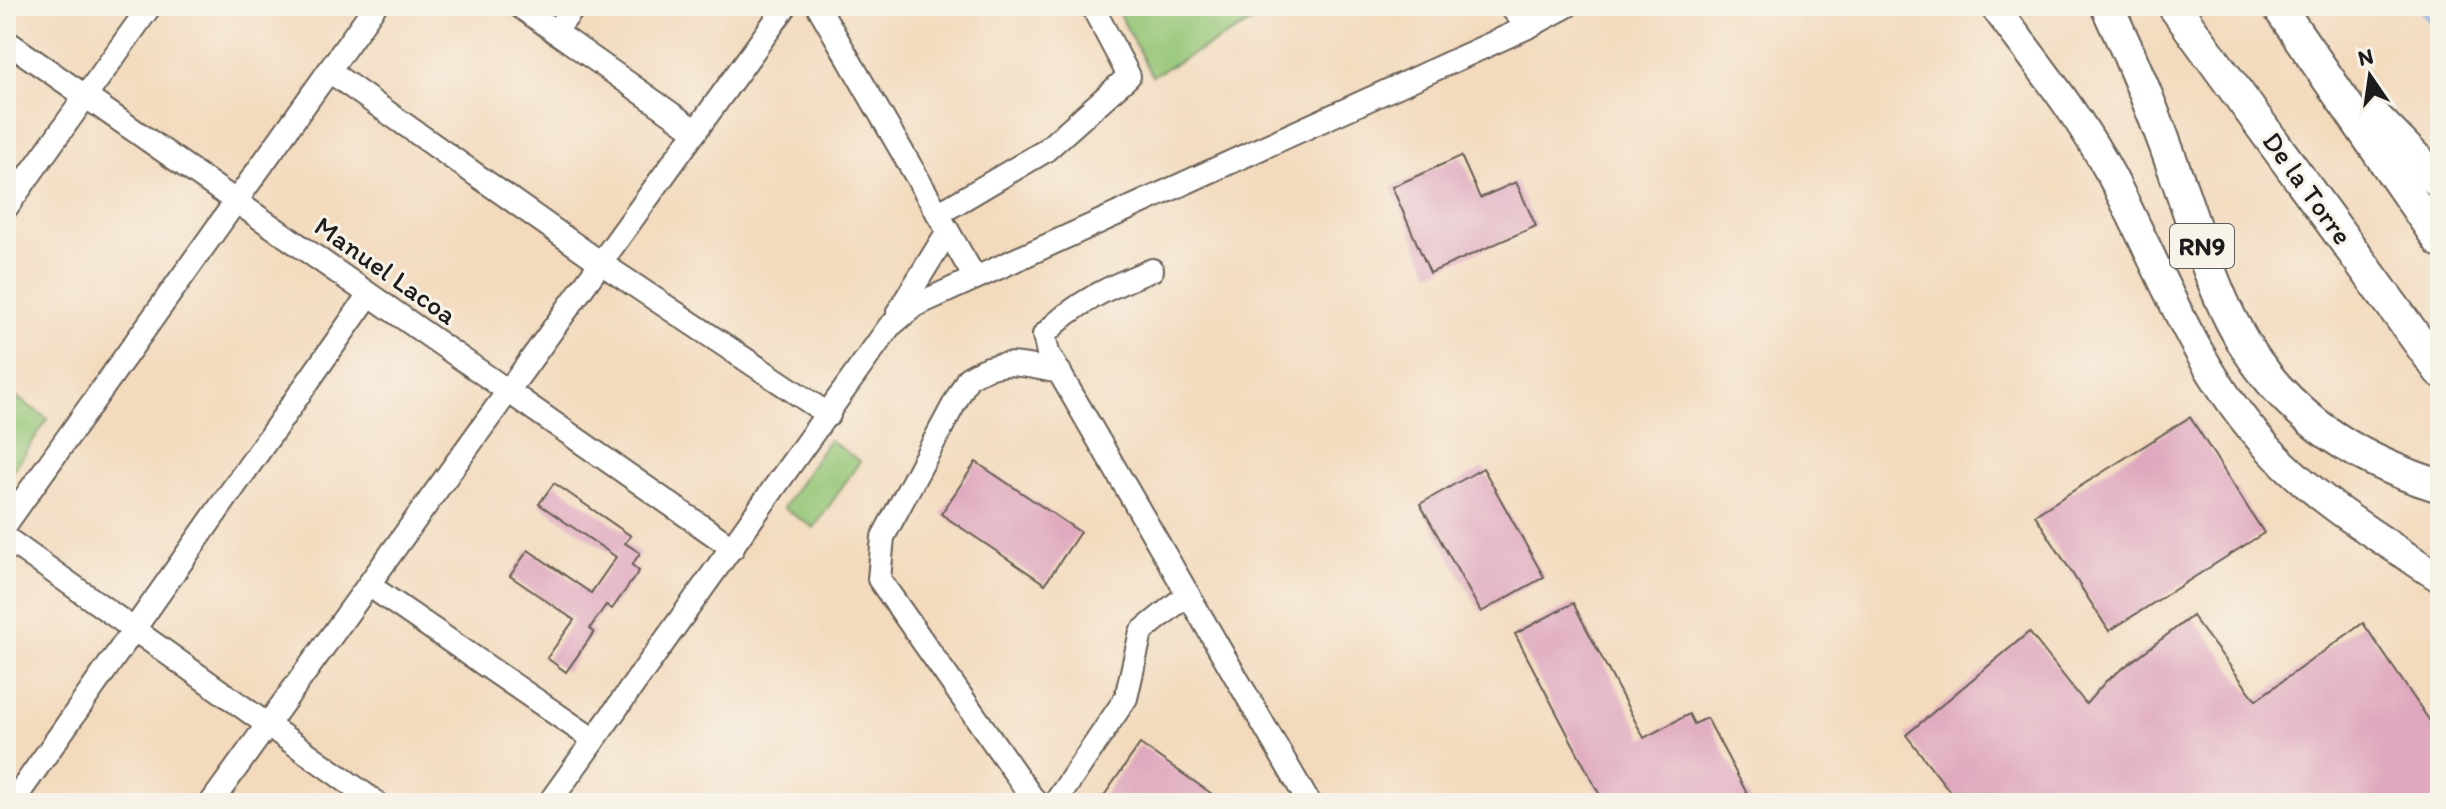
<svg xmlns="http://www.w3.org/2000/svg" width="2446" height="809" font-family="Itim,sans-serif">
<rect width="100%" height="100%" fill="#f7f3e8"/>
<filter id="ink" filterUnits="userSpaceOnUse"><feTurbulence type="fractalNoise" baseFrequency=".0125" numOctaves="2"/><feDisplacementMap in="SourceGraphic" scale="16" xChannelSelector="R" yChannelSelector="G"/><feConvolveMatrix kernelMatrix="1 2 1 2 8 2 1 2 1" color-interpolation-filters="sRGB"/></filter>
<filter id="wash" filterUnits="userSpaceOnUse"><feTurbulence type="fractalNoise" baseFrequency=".006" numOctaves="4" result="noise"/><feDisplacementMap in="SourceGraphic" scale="32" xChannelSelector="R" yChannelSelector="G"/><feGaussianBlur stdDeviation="1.8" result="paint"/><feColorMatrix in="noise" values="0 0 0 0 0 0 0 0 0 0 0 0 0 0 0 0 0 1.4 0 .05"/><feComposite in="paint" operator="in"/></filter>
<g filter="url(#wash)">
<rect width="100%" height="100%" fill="#f3dabd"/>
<g fill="#93c473" stroke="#587048" stroke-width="2">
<polygon points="1115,6 1282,6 1152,76"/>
<polygon points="6,390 48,419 6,481"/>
<polygon points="829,440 860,461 814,528 783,508"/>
</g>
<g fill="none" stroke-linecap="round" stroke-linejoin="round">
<polyline stroke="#74a5df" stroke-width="6" points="2421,6 2440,35"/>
</g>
<g id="blocks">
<g fill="#dfa8be">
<polygon points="1461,156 1480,198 1516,182 1536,226 1430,273 1392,187"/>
<polygon points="2190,417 2264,533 2109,631 2035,515"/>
<polygon points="976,462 1080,532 1045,584 941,514"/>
<polygon points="1483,468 1544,577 1481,612 1420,504"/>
<polygon points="554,483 631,536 625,543 640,553 632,565 639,571 612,609 606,605 590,628 594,632 566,672 547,658 574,620 510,576 528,550 591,593 616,557 539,504"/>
<polygon points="1573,603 1644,738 1689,714 1694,724 1707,718 1752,803 1604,803 1515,634"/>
<polygon points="2192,616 2256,700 2363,623 2440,736 2440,803 1959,803 1906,735 2029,632 2086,704 2106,681"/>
<polygon points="1140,744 1225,803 1113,803 1103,797"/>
</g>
</g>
</g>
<g filter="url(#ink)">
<use href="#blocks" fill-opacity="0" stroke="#675e54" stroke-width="2"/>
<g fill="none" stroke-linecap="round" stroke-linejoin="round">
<g stroke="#675e54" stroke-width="26">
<g id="minor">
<polyline points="519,6 696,131"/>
<polyline points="818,6 975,278"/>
<polyline points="1510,6 1528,27"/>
<polyline points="555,32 575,6"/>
<polyline points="6,41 733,548"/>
<polyline points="329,71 601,263 829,415"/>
<polyline points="6,208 150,6"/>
<polyline points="938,214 1045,151 1129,76 1092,6"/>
<path d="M1152,270C1111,286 1074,303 1044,335L1048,353L1309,803"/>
<polyline points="898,312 948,231"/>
<polyline points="6,524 375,6"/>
<polyline points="6,538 377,803"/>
<polyline points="370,586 594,740"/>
<polyline points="12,803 369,295"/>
<polyline points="211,803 786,6"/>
<polyline points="549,803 889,327 914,306 1528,27 1567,6"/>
<path d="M1036,803L879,579L883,537L968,378C1003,356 1022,365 1060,372"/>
<polyline points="1055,803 1126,698 1141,632 1188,594"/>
</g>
</g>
<g stroke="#675e54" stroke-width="32">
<path id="major" d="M1994,6C2035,61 2079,115 2111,175C2160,268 2194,368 2267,447C2318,502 2378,537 2440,578"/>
</g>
<g stroke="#675e54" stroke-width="36">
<g id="highway">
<path d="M2107,6C2134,63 2157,120 2178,180C2195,227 2209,277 2232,322C2277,409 2348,458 2440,486"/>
<polyline points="2174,6 2440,371"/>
<polyline points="2278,6 2440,241"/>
<polyline points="2375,117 2440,183"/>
</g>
</g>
<use href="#minor" stroke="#fff" stroke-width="22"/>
<use href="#major" stroke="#fff" stroke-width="28"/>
<use href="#highway" stroke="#fff" stroke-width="32"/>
</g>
</g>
<g text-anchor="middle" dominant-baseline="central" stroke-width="6" stroke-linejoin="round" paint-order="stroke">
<rect fill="#f7f3e8" stroke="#5e5c59" stroke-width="2" x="2170" y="224" width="64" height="44" rx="6"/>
<g font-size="26" font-weight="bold" fill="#1c1c1c">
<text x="2202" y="246">RN9</text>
</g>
<g font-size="28" fill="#1c1c1c" stroke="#f7f3e8">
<text transform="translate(2308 188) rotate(54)">De la Torre</text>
<text transform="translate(386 270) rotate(35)">Manuel Lacoa</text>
</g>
</g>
<rect width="2446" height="809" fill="none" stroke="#f7f3e8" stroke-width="32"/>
<g transform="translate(2370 76) rotate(347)" stroke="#f7f3e8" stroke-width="6" paint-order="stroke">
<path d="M0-6L14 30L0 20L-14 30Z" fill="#1c1c1c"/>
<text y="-12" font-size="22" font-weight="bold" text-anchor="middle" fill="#1c1c1c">N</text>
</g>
</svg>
